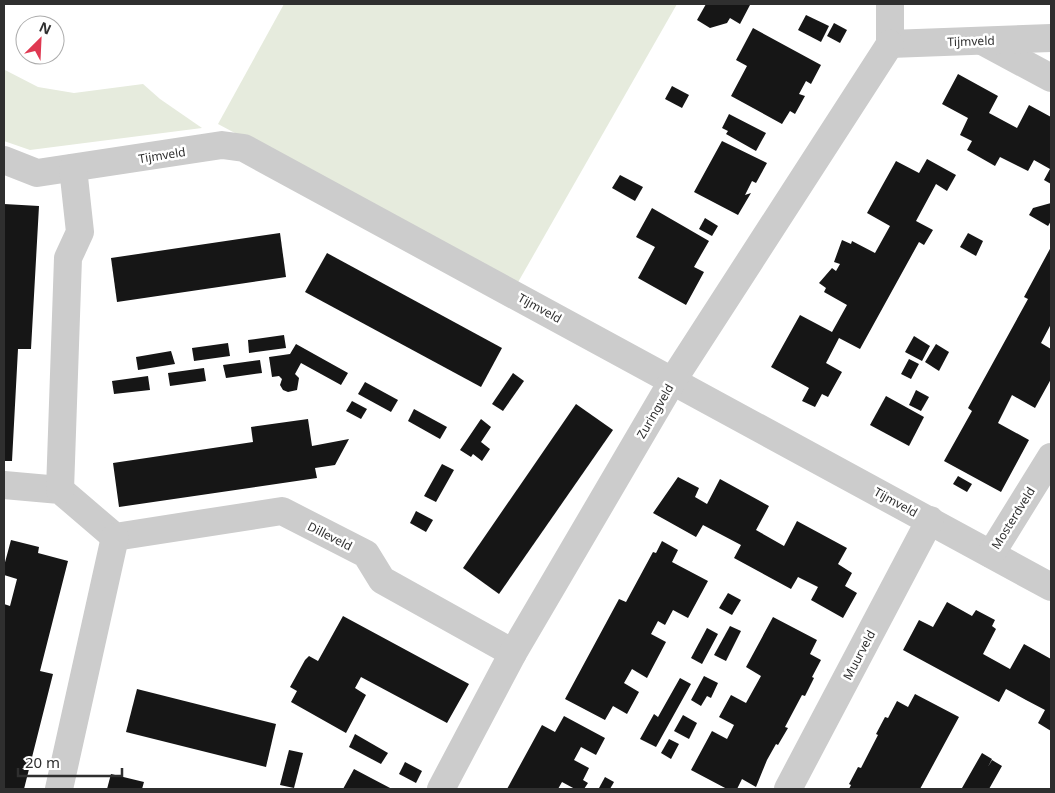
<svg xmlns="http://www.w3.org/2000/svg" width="1055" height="793" font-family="'Noto Sans',sans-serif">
<rect width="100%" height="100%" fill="#fff"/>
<g fill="#e6ebdd">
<polygon points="284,4 677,4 517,284 218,124"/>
<polygon points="5,70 38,87 74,93 143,84 160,99 202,128 30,150 4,141"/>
</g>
<g fill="#161616">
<polygon points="706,4 747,4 750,5 740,24 730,18 727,23 710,28 697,20"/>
<polygon points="806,15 829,26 821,42 798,30"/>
<polygon points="834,23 847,30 840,43 827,36"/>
<polygon points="753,28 821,65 811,84 806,81 799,94 805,96 795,114 790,111 782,124 731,96 747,66 736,60"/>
<polygon points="958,74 998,96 989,113 1017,128 1029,105 1051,117 1051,184 1044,180 1050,169 1034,160 1028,171 1000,157 995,166 967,150 972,141 960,135 968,118 942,104"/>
<polygon points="672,86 689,95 682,108 665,99"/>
<polygon points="729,114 766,133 756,151 726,134 728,131 722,128"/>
<polygon points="722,141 767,163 756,183 752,181 745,195 751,193 738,215 694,192"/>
<polygon points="927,159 956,175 947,191 936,184 916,221 933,230 924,245 919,242 860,349 839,338 826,363 842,372 828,397 822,394 815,407 802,401 809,388 771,367 800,315 832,332 847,305 824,292 826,288 819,283 832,268 836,271 840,264 834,262 842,240 851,244 852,241 875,253 890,226 867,213 882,186 896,161 919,173"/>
<polygon points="620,175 643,187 635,201 612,188"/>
<polygon points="1051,203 1051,221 1048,226 1029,215 1033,208"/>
<polygon points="4,204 39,206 31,349 18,349 12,461 4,461"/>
<polygon points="652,208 709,241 694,267 704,272 686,305 638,278 655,247 636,237"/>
<polygon points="705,218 718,226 712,236 699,229"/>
<polygon points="280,233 286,277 117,302 111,258"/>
<polygon points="968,233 983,241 976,256 960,247"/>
<polygon points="1051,247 1051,324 1041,343 1051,349 1051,379 1035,408 1012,395 998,423 1029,440 1001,492 944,461 972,411 968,408 1028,299 1024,297"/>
<polygon points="327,253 502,348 481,387 305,292"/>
<polygon points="284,335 286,348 249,353 248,340"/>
<polygon points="914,336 930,346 922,361 905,352"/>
<polygon points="228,343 230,356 194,361 192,348"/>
<polygon points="296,344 348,373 341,385 301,363 295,374 299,378 297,390 288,392 283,390 280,385 282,379 279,376 272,377 269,357 290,354"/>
<polygon points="936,344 949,352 939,371 925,362"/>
<polygon points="171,351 175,364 138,370 136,357"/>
<polygon points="909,359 919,364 911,379 901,374"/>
<polygon points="260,360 262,373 226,378 223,365"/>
<polygon points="204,368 206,381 170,386 168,373"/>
<polygon points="513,373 524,381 503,411 492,404"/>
<polygon points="148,376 150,390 114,394 112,381"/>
<polygon points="365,382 398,400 391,412 358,394"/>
<polygon points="916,390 929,397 921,411 909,405"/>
<polygon points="886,396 924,417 909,446 870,425"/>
<polygon points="352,401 367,409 361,419 346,411"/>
<polygon points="576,404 613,430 499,594 463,568"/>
<polygon points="414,409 447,427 440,439 408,421"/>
<polygon points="308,419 312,446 349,439 335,465 315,468 317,478 119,507 113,463 253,442 251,427"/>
<polygon points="481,419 491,427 481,442 490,449 482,461 473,454 471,457 460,450"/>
<polygon points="442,464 454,470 436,502 424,496"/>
<polygon points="958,476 972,484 967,492 953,484"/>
<polygon points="678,477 699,488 695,497 707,504 720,479 769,506 756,530 784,546 797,521 847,548 838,564 852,573 845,586 857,593 843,618 811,600 818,587 798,577 791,589 734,558 741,545 703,525 696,537 653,513"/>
<polygon points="416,511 433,520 426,532 410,523"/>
<polygon points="11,540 39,547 38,553 68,561 40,671 53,674 24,789 4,789 4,604 10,606 17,579 4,575 4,566"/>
<polygon points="662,541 678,550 672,562 708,581 688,618 673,610 665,625 658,621 651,634 666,642 647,678 632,669 624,683 639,692 627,714 613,706 605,720 565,699 619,599 626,602 653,552 656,553"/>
<polygon points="728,593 741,600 732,615 719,608"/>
<polygon points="947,602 972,616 976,610 995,620 992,626 996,629 983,654 1010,669 1024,644 1051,659 1051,731 1038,723 1045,710 1026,700 1006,689 999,702 903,650 919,620 933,627"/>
<polygon points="343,616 469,684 447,723 361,677 355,688 366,695 346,733 291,702 297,691 290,687 305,660 309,656 318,661"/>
<polygon points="773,617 817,640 810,654 821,660 812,677 814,678 805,696 802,695 785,727 788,728 778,745 776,744 767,760 756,787 742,779 737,789 727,789 691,770 712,731 727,739 734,725 719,717 731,695 746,703 761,676 746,667"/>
<polygon points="730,626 741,631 726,661 714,655"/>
<polygon points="707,628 718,634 702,664 691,658"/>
<polygon points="704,676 718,683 711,698 707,696 701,706 691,700"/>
<polygon points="680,678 691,684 656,747 640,739 654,714 658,717"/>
<polygon points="137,689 276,724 266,767 126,732"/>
<polygon points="915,694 959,717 920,789 849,789 851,785 849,784 858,767 861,768 878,735 876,734 885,717 888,718 897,701 908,707"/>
<polygon points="683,715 697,723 689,739 674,731"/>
<polygon points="564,716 605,738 596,755 581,747 574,760 589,768 583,780 588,783 584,789 575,789 562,782 558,789 507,789 542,725 555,732"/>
<polygon points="355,734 388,753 381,764 349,747"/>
<polygon points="669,739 679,744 671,759 661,753"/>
<polygon points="289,750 303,753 294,788 280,785"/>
<polygon points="982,753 992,759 988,767 992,760 1002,766 989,789 964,789 962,788"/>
<polygon points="405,762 422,771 416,783 399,774"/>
<polygon points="354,769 371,778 392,789 343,789"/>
<polygon points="111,774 144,782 142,789 107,789"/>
<polygon points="605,777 614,782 610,789 599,788"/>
</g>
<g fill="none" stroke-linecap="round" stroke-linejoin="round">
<g stroke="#ccc" stroke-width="28">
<polyline points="890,4 890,44"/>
<polyline points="982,41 1051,78"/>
<polyline points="890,44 1051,38"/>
<polyline points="4,160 37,173 222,145 244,148 1051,587"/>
<polyline points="4,485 60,490 115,537 282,511 366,554 382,580 513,653"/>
<polyline points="60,490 68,258 80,232 73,168"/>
<polyline points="991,554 1051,457"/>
<polyline points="59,789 115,537"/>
<polyline points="441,789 513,653 673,380 890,44"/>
<polyline points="788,789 930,520"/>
</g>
</g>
<g text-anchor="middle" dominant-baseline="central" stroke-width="5" stroke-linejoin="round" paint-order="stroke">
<g font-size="12" fill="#2f2f2f" stroke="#fff">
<text transform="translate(971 41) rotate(-2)">Tijmveld</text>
<text transform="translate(162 155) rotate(-9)">Tijmveld</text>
<text transform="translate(540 308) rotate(29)">Tijmveld</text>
<text transform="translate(655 411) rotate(-60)">Zuringveld</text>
<text transform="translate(896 502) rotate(29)">Tijmveld</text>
<text transform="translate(1013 518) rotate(-58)">Mosterdveld</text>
<text transform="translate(330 536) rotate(27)">Dilleveld</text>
<text transform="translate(859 655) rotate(-62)">Muurveld</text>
</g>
</g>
<rect width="1055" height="793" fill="none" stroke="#2f2f2f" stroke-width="10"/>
<g transform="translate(40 40) rotate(24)"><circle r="24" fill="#ffffff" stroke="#acacac"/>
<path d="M0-4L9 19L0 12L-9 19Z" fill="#df3851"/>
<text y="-8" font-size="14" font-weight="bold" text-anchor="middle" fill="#2f2f2f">N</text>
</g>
<path d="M18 768v8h104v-8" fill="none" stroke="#2f2f2f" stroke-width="2.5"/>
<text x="25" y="768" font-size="15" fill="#2f2f2f" stroke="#ffffff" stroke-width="4" paint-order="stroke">20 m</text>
</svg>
